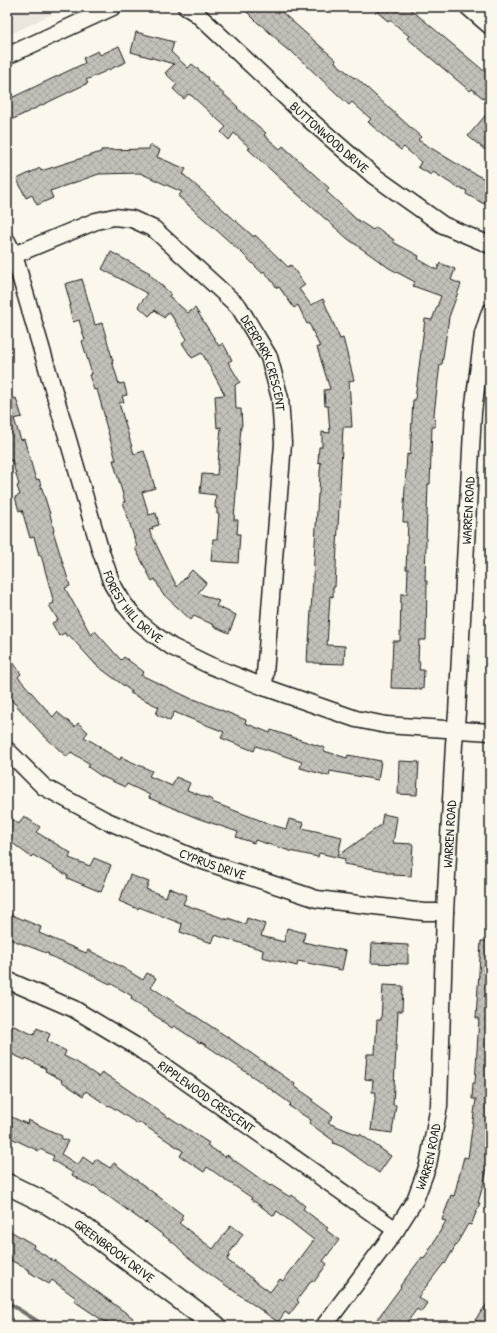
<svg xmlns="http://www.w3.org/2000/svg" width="497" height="1333" font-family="'Patrick Hand',sans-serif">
<defs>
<pattern id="building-cross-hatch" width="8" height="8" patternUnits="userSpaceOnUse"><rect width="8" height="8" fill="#c3c0b8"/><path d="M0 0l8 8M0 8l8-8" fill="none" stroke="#a7a49e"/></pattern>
</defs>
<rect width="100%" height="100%" fill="#fbf7ec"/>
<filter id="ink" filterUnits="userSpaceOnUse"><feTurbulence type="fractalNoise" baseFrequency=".025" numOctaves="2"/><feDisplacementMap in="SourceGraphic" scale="8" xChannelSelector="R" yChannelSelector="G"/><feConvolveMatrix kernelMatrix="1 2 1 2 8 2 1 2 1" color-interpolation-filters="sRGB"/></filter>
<g filter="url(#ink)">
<polygon fill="#eae6dc" points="7,7 51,7 54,13 7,36"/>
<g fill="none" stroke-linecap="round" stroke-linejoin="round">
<polyline stroke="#74726e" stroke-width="4" points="7,1302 45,1326"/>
</g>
<g fill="url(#building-cross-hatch)" stroke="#1c1c1c">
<polygon points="242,7 276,7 336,60 335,62 354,78 355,77 421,137 418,140 462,167 490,182 490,193 484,204 466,194 467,191 459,187 458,188 433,172 431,175 418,167 421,162 404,147 401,150 380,133 368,122 371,119 352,102 349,105 290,50 289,51 278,42 279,41 260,24 259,24"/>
<polygon points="371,7 408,7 490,76 490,104 472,89 470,91 407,38 409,36 390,20 389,22"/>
<polygon points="136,32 174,42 171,52 188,68 192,64 208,78 207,79 238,107 237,108 266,133 264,135 280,149 283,146 329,188 326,191 356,219 373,230 376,227 394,240 393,242 419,256 418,259 437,270 440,263 455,269 451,280 461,284 449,317 442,364 440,364 434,414 435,427 432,427 430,484 428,484 426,541 425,581 427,581 426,640 419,640 418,662 420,662 419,670 424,670 423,689 391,688 393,641 400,641 401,594 407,594 408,569 406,569 408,522 403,522 407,454 410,455 413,400 415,400 425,319 432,320 441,296 413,286 415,282 389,268 348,239 285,183 248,149 250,148 234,133 229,140 221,132 226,127 192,96 188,94 184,99 173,89 177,84 165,73 174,64 131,52"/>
<polygon points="119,46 126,62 86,80 88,83 7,122 7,100 85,63 83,58 98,51 100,55"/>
<polygon points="490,110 490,154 468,136"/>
<polygon points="150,145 160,150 157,157 186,169 183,174 254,237 255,235 288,267 291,265 305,285 299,289 311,305 323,299 340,339 343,338 354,380 349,381 352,427 343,427 335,587 333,587 333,597 330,596 327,645 345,646 344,664 314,663 314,662 307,662 308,644 309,644 318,494 319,494 320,471 321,463 318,462 319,447 322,447 322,432 330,433 328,406 325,406 324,390 330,389 317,347 320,347 309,323 307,324 298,305 294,308 279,287 277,288 264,271 262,273 240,251 178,196 182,192 140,173 99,174 50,191 53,198 37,205 32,195 26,198 17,179 40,168 41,171 101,152 101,150 149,149"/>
<polygon points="111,252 150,273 149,274 171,294 169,296 188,313 195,308 219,346 223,343 232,360 228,362 240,382 235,385 236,409 241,409 242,426 241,426 234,520 238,520 237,534 240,534 238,563 211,561 213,539 217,539 219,514 217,514 217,508 215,508 216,495 200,493 202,474 217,475 221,427 217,428 215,396 225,395 202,353 192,358 182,343 187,339 169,312 164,318 155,310 149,316 138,306 148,294 102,269"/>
<polygon points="82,279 95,325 102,323 113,361 112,361 119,384 124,383 127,395 122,396 124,402 119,403 134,454 144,451 148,463 155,488 142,492 149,515 156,513 159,525 152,527 153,529 149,530 177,587 192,570 206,583 198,593 219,601 216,606 236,615 229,633 213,626 214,625 194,616 191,620 162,593 155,579 152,581 135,548 137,547 123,502 125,502 113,460 116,460 104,418 105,418 97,389 94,390 89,375 92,374 82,341 85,340 79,320 73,322 69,306 71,306 65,284"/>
<polygon points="16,398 22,417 14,419 21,440 24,439 36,480 39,479 50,514 54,531 53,531 70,586 65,588 91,635 95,631 121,660 124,657 144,672 141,675 194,700 194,699 246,720 245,723 270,733 271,730 325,748 324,751 347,758 348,755 381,761 378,780 330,771 329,776 300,768 302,762 256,746 254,751 221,738 224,732 174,712 170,721 156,714 159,707 130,693 131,691 96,665 69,635 67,637 65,633 59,636 52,623 58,620 49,605 54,603 41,555 39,555 34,537 30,538 22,510 19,511 15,497 20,495 17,486 19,485 12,460 7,462 7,400"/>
<polygon points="7,653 21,674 18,677 53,717 57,712 75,727 78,723 88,732 84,737 101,747 99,747 120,760 121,757 152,771 149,776 172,786 176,777 190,783 187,790 213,800 212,802 262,821 262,822 286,829 289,819 304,823 302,828 342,837 338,856 381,825 383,814 397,817 393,843 413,844 411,876 393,875 393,873 386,873 386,871 344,864 345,859 319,853 318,857 290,851 255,840 254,843 236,837 238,832 197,818 149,798 150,795 127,784 125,787 101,776 88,767 90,764 71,752 67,757 43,735 7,695"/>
<polygon points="399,761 419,762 417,795 398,794"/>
<polygon points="7,815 19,824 24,816 40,827 36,832 71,853 69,858 90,866 94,858 111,865 101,892 67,878 68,876 33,855 31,857 7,839"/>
<polygon points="130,875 149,882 146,889 166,897 169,888 187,895 183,904 228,920 228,918 245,924 247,918 265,924 261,936 284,942 287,928 305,933 303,942 346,951 342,970 298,961 297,966 262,957 263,950 215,935 212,943 180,932 182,924 139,907 138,909 119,901"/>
<polygon points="7,913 41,927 39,933 86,953 88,950 120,966 143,980 147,973 156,978 151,987 232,1040 295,1084 294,1086 313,1099 312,1101 333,1116 328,1123 359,1135 360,1134 391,1156 379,1173 343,1147 333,1143 334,1141 309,1123 311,1120 289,1106 291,1104 258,1080 201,1042 200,1043 174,1026 172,1028 162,1021 162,1020 147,1011 148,1010 131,999 132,996 110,983 110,984 72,965 48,955 49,954 7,938"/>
<polygon points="481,941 490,941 490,1160 478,1203 480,1203 471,1225 468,1224 445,1264 444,1263 418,1297 427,1303 421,1312 417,1309 404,1326 372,1326 401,1287 400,1286 422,1257 424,1259 446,1221 442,1220 451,1195 454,1196 464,1157 468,1158 476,1099 472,1099 473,1083 475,1083 479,1018 476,1018"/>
<polygon points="372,943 408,945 408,964 371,963"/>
<polygon points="383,985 403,986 402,1011 398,1011 393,1105 396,1105 392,1133 371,1130 376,1092 372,1092 373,1080 365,1079 367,1054 375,1054 377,1020 381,1020"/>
<polygon points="7,1025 14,1027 14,1026 34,1035 37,1028 50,1034 47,1041 66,1051 64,1056 78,1063 99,1077 102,1072 159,1111 169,1118 169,1117 209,1143 207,1145 225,1157 227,1155 270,1186 271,1185 290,1197 292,1195 305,1206 303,1209 328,1228 326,1230 339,1240 323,1261 327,1264 314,1282 312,1280 297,1300 299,1302 289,1315 285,1312 278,1322 214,1277 184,1254 184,1253 176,1245 146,1222 145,1223 93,1185 92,1187 72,1175 73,1173 52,1160 54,1156 40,1149 39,1151 7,1136 7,1115 27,1124 28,1120 62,1136 61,1138 68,1141 61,1154 78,1165 83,1157 93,1164 96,1159 110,1168 114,1163 183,1215 181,1217 183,1219 179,1223 213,1249 231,1225 243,1234 229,1254 230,1255 227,1260 270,1292 280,1279 283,1281 314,1240 277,1211 274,1216 251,1199 252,1198 207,1167 204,1172 180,1156 183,1151 139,1122 138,1124 109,1105 108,1106 86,1091 83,1096 61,1081 62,1080 45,1071 46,1069 26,1058 25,1060 7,1052"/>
<polygon points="7,1229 34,1245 33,1248 54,1261 54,1260 133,1318 127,1326 112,1326 106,1321 105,1322 74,1301 76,1298 52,1280 49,1284 29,1272 30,1271 7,1258"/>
<polygon points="490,1300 490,1326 483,1326 475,1320"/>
</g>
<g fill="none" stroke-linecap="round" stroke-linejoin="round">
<g stroke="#1c1c1c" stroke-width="19">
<g id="minor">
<path id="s1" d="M186,7L196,13L311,121L374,176L443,225L490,245"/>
<polyline points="468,7 490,26"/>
<polyline points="7,56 113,7"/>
<path id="s2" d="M7,241L14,255L100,549L112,584L124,604L139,622L155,635L172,647L209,665L264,687L356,719L386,725L490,732"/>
<path id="s3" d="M14,255L96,221L114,217L132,219L154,229L239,307L269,357L280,398L283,443L264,687"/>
<path id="s4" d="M7,750L44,787L105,820L197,859L317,899L424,912H445"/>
<path id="s5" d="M7,980L74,1009L134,1045L396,1230"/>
<path id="s6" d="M324,1326L396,1230L415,1200L428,1165L439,1106L445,912L454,744L457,713L473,412L483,334L490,312"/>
</g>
</g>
<g stroke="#1c1c1c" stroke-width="23">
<g id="tertiary">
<path id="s7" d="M7,1184L48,1204L75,1221L216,1326"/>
</g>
</g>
<use href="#minor" stroke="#fbf7ec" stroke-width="16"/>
<use href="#tertiary" stroke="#fbf7ec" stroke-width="20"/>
</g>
</g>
<g text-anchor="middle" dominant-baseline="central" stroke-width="3" stroke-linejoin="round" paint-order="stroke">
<g font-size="13" fill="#1c1c1c" stroke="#fbf7ec">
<text stroke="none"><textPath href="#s1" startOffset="194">BUTTONWOOD DRIVE</textPath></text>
<text stroke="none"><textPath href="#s3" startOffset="327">DEERPARK CRESCENT</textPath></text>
<text stroke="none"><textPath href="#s6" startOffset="849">WARREN ROAD</textPath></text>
<text stroke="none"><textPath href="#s2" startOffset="390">FOREST HILL DRIVE</textPath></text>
<text stroke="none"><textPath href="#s6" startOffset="525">WARREN ROAD</textPath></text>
<text stroke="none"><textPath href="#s4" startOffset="238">CYPRUS DRIVE</textPath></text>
<text stroke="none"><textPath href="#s5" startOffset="232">RIPPLEWOOD CRESCENT</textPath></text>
<text stroke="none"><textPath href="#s6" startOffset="201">WARREN ROAD</textPath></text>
<text stroke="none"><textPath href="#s7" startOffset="127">GREENBROOK DRIVE</textPath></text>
</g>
</g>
<rect width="497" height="1333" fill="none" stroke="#fbf7ec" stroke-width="24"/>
<rect x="12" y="12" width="473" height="1309" fill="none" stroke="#1c1c1c" stroke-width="1.5" filter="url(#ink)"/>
</svg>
